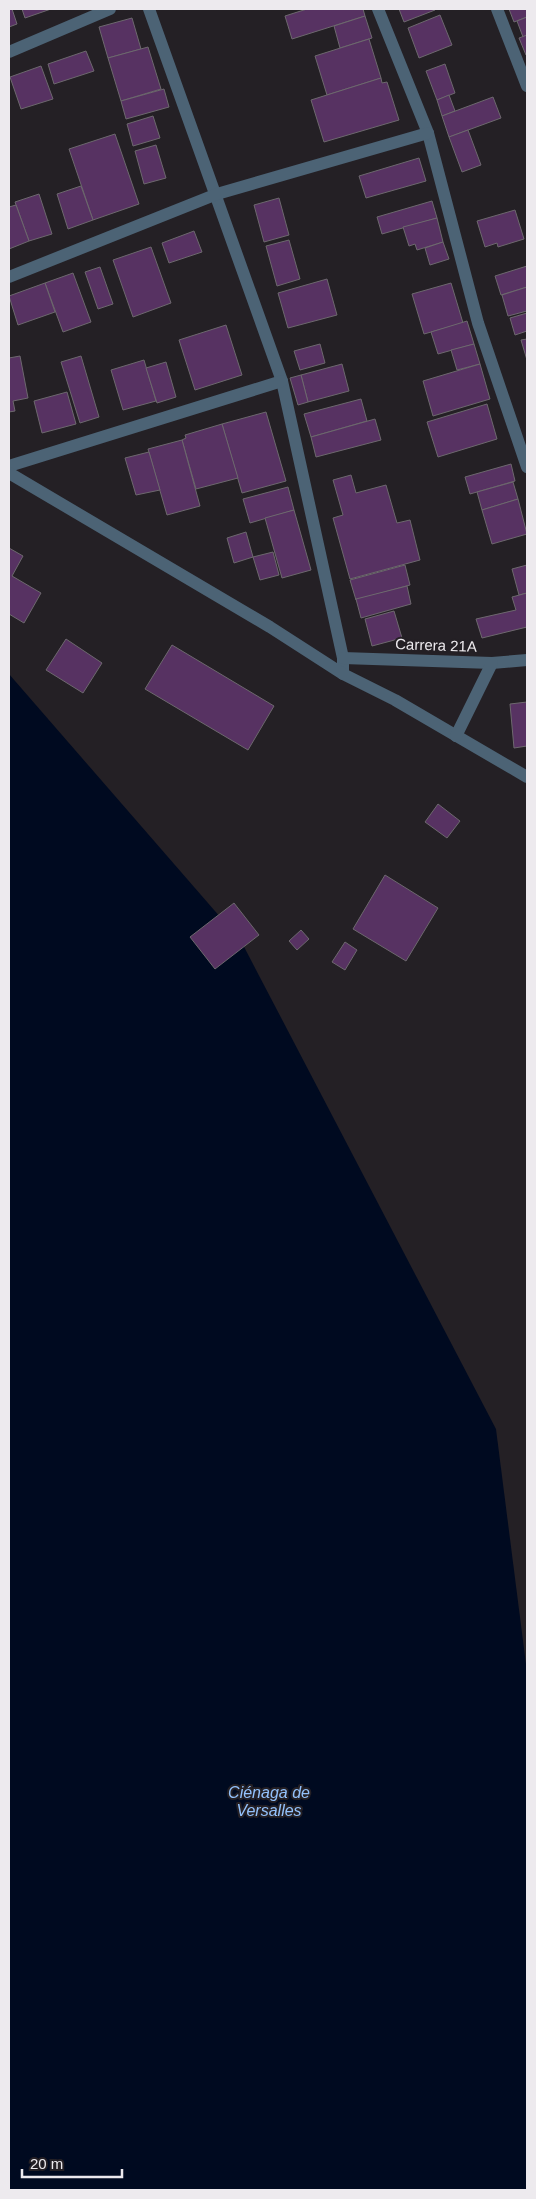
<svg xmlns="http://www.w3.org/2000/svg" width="536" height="2199" font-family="Arial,sans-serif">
<rect width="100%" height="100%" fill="#242025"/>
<polygon fill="#000a20" points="9,674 241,941 496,1429 527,1672 527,2190 9,2190"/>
<g fill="#573262" stroke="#6d686e">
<polygon points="9,9 12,9 17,24 9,27"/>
<polygon points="22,9 51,9 25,18"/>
<polygon points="307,9 363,9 365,16 292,39 285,16"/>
<polygon points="399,9 435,9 435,10 404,22"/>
<polygon points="509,9 527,9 527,17 514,22"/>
<polygon points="440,15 452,45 419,58 408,28"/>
<polygon points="365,16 372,38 340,48 334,26"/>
<polygon points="527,17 527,35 523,37 517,21"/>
<polygon points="132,18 141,49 108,58 99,27"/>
<polygon points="527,35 527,55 526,55 519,38"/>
<polygon points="369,39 381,78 327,95 315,56"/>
<polygon points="148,47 161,89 121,101 108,58"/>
<polygon points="86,51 94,71 54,84 48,64"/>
<polygon points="445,64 455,93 437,100 426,71"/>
<polygon points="41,66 53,99 21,109 10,77"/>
<polygon points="381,78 382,83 387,82 399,120 324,142 311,100"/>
<polygon points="164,89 169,107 126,119 121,101"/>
<polygon points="449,95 455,111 442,116 437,100"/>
<polygon points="493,97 501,118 449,137 442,116"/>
<polygon points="153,116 160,138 133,146 127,124"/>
<polygon points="468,130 481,165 462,172 449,137"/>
<polygon points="115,134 139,204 93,220 69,149"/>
<polygon points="156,145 166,178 144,184 135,151"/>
<polygon points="419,158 426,181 366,198 359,176"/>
<polygon points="81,186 93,220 68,229 57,194"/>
<polygon points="39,194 52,234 29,241 15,202"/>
<polygon points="279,198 289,235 264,242 254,205"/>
<polygon points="432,201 437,218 382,234 377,217"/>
<polygon points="16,205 29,241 9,249 9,207"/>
<polygon points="515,210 524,239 498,247 497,243 485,247 477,221"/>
<polygon points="437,218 443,242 417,250 415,244 409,246 403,227"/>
<polygon points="194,231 202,252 169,263 162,243"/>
<polygon points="289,240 300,279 277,286 266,246"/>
<polygon points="443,242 449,259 430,265 425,248"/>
<polygon points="151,247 171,303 133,317 113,260"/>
<polygon points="527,266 527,287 501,295 495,276"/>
<polygon points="100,267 113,304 98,309 85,272"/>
<polygon points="73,273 91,322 63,332 45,283"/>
<polygon points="327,279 337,315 288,328 278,293"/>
<polygon points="45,283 55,312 18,325 9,296"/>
<polygon points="451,283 463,323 424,334 412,294"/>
<polygon points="527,287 527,311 508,316 502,295"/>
<polygon points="527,313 527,331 515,335 510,318"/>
<polygon points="467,321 474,344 438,354 431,332"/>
<polygon points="226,325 242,375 195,390 179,340"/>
<polygon points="527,339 527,360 521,340"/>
<polygon points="320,344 325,363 300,370 294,351"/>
<polygon points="474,344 480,364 457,370 451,350"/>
<polygon points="20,356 28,398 13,401 15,411 9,412 9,358"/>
<polygon points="81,356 99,417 80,423 61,362"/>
<polygon points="144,360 156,401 123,410 111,370"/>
<polygon points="166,362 176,397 157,403 146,368"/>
<polygon points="342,364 349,391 308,402 301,375"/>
<polygon points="480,364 490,399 433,416 423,381"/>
<polygon points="301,375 308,402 298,405 290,378"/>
<polygon points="67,392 76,424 42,433 34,401"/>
<polygon points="361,399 367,421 311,437 304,414"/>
<polygon points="487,404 497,439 438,457 427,422"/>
<polygon points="266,412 286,481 242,493 222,424"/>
<polygon points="375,419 381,440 316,457 311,437"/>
<polygon points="222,424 238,478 196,489 182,440 186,438 185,435"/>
<polygon points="182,440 200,506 167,515 148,449"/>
<polygon points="149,452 160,490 136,495 125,458"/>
<polygon points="511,464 515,481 470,494 465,477"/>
<polygon points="351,475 356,493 386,485 397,523 410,520 420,560 350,579 333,518 343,515 333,480"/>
<polygon points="513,482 518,499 482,510 477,492"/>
<polygon points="288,487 294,510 250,523 243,499"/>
<polygon points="518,499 527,534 492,544 482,510"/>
<polygon points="294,510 311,570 282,578 265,518"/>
<polygon points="246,532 253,557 234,563 227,538"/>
<polygon points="9,548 23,556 12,576 41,593 24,623 9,614"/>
<polygon points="273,552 279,575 260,580 253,557"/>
<polygon points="405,565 410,585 356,600 350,580"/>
<polygon points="527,565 527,593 519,595 512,569"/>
<polygon points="407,586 411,604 361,618 356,599"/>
<polygon points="527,593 527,627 482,638 476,619 516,610 512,597"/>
<polygon points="394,611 402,638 372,646 365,619"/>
<polygon points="66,639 102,663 83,693 46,670"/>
<polygon points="172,645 274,706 248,750 145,689"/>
<polygon points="527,702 527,746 514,748 510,704"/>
<polygon points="438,804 460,821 447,838 425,822"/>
<polygon points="385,875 438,908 406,961 353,929"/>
<polygon points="234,903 259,935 215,969 190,937"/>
<polygon points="301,930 309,939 297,950 289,941"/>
<polygon points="345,942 357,950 345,970 332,962"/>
</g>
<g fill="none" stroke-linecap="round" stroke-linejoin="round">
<g stroke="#4c6375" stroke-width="12">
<polyline points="149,9 282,381 343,658 343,674"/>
<polyline points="378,9 428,133 478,323 527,467"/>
<polyline points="497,9 527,86"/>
<polyline points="9,52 110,9"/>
<polyline points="9,277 217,194 428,133"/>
<polyline points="9,466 282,381"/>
<polyline points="9,473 270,627 343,674 395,700 527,777"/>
<polyline points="343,658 492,663 527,660"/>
<polyline points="456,736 492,663"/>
</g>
</g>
<g text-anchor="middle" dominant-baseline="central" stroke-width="4" stroke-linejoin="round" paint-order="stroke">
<g font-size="15" fill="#edeaee" stroke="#242025">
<text transform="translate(436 645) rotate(2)">Carrera 21A</text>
</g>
<g font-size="16" font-style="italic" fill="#93c1fb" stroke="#242025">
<text x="269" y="1792">Ciénaga de<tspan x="269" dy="18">Versalles</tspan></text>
</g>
</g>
<rect width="536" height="2199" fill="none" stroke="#edeaee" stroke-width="20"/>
<path d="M22 2169v8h100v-8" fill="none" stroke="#edeaee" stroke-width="2.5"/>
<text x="30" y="2169" font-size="15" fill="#edeaee" stroke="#242025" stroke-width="4" paint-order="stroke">20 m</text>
</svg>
